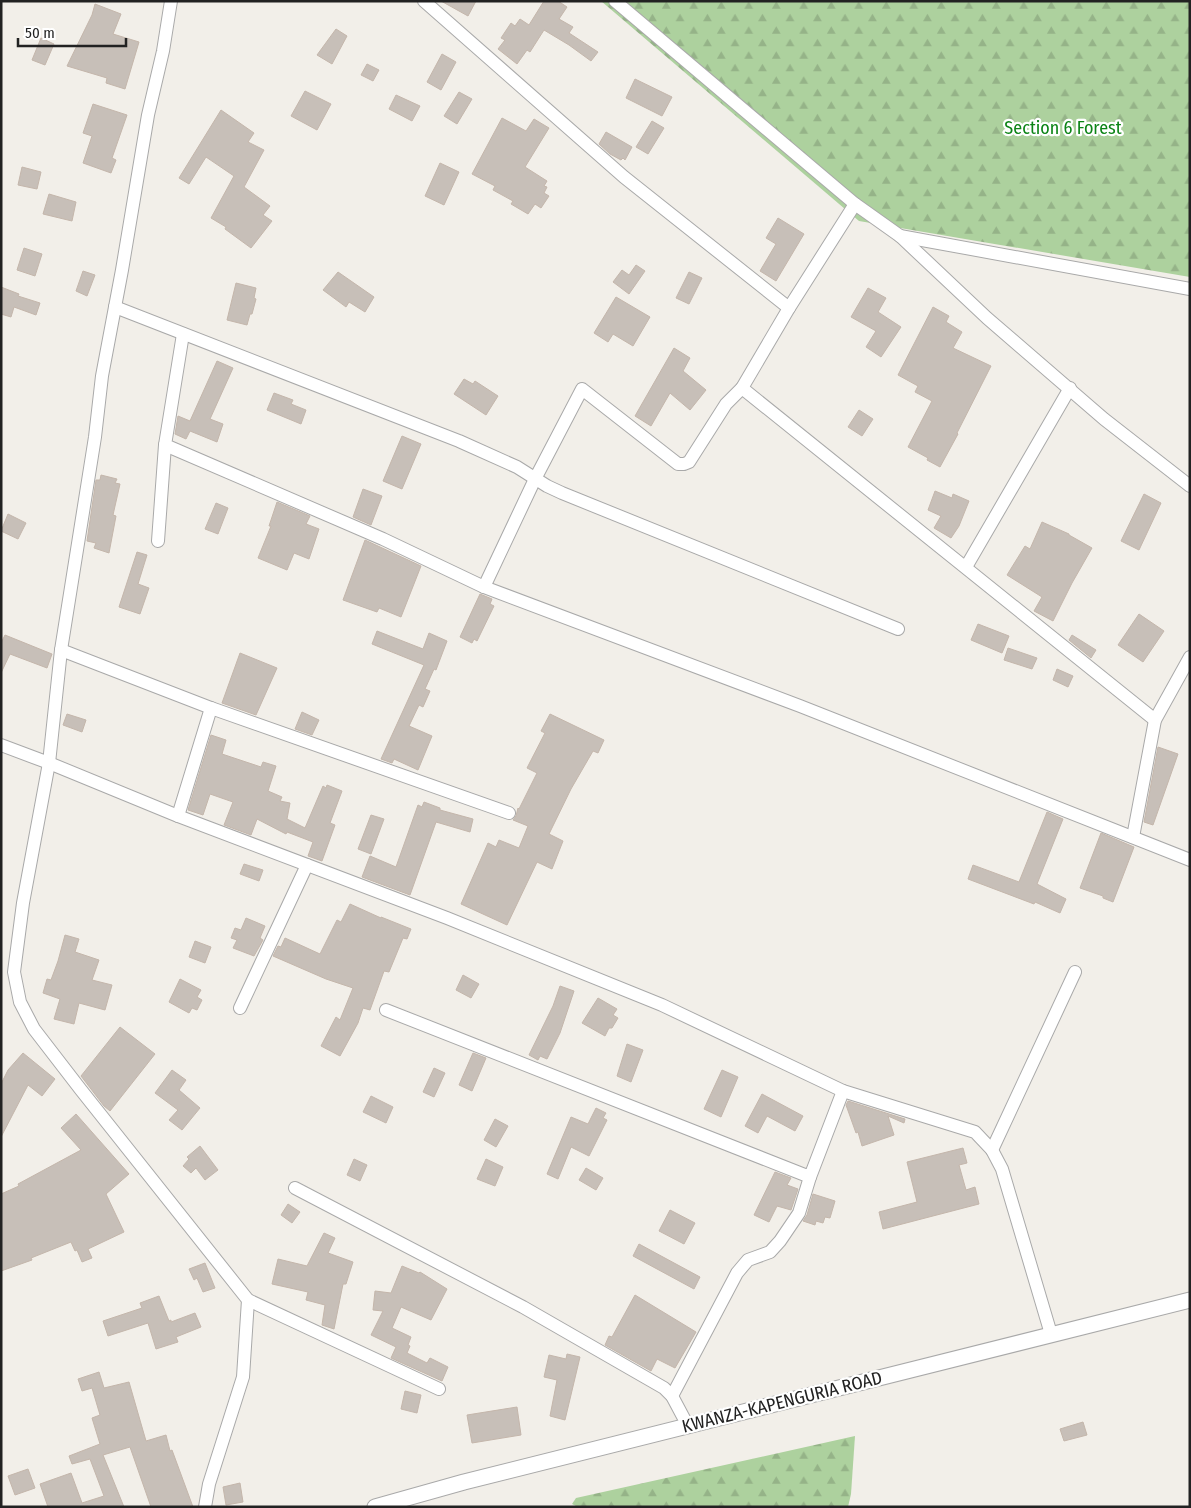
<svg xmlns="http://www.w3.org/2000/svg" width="1191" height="1508" font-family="'Fira Sans Condensed',sans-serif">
<defs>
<pattern id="forest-firs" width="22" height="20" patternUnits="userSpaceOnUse" patternTransform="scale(1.25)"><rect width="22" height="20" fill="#add19e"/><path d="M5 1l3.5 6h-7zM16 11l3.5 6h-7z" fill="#95b388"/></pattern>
</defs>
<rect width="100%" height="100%" fill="#f2efe9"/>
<g fill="url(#forest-firs)">
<polygon points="601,1 1190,1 1190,277 859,221"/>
<polygon points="855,1436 851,1494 848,1507 578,1507 572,1504 576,1498"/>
</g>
<g fill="#c7bfb8" stroke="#c4b6ab">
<polygon points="441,1 476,1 468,16"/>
<polygon points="544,1 558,1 567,7 559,19 573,27 569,33 598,52 591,61 569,45 544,30 530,52 527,50 517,64 498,49 505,40 501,38 511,23 515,26 520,19 529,25"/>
<polygon points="95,4 121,14 113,34 139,42 125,89 106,83 107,78 67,66 92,15"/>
<polygon points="336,29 347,36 332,64 317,55"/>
<polygon points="41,38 54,44 45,65 32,60"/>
<polygon points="442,54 456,62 441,90 427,82"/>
<polygon points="367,64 379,70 373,81 361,75"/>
<polygon points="635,79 672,97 662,116 626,98"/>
<polygon points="305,91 331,104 317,130 291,116"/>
<polygon points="459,92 472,99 457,124 444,116"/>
<polygon points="396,95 420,106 412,121 389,109"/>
<polygon points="93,104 127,115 112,158 116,160 111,173 83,163 92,136 83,133"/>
<polygon points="221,110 254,133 248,142 264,150 244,187 270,206 263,215 272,221 251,248 225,229 226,227 211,218 234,176 206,157 189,184 179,178"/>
<polygon points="502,118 526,131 534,119 549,128 525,167 547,181 544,186 547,187 544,193 549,196 541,208 535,204 528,214 511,204 513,201 493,190 495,186 472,174"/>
<polygon points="652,121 664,128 648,154 636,147"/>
<polygon points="606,132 632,147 625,160 623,158 621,160 610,154 599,144"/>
<polygon points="440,163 459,172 444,205 425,196"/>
<polygon points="22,167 41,172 37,189 18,185"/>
<polygon points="49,194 76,202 72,221 43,214"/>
<polygon points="778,218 804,234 776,281 760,271 776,244 766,238"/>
<polygon points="24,248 42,254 35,276 17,270"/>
<polygon points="636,265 645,271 629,294 613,282 622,270 629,275"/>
<polygon points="83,271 95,275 87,296 76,291"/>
<polygon points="338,272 374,297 365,312 349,302 346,307 323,290"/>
<polygon points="689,272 702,278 689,304 676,298"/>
<polygon points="236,283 256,288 254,298 256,299 252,314 250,314 247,325 227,320"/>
<polygon points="1,287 19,294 18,296 40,303 36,315 14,307 11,317 1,314"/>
<polygon points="868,288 886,298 878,312 901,327 881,357 866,347 876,331 851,317"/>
<polygon points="616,297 650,317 633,346 613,334 608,342 594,333"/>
<polygon points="933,307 949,316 946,322 962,332 953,348 991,366 957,433 958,434 940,467 927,460 928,458 908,447 932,401 915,392 918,386 898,375"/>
<polygon points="674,348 690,358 683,371 706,390 690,410 670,393 651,426 635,416"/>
<polygon points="217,361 233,368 210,419 223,424 217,442 190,431 186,439 175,434 178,416 190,421"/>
<polygon points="464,379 473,384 475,381 498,396 486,415 454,394"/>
<polygon points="274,393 293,400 291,404 306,410 301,424 267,410"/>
<polygon points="859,410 873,419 862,436 848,427"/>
<polygon points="402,436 421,444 402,489 383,481"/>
<polygon points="101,475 117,479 115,483 120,484 113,515 116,516 109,553 94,548 96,543 87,541 96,480 100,480"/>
<polygon points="363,489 382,496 371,525 353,517"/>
<polygon points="935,491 952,498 953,494 969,501 959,526 951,538 934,528 941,516 928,510"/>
<polygon points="1144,494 1161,503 1139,550 1121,541"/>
<polygon points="277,502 310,516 306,524 319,529 309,559 294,553 287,570 258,558 271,526 269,526"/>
<polygon points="216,503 228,508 218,534 205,529"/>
<polygon points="8,514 26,523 18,539 1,531"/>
<polygon points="1042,522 1069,534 1069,535 1092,548 1072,583 1053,621 1034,611 1042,597 1007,575 1025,546 1030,549"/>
<polygon points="365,540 421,566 401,617 379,608 377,612 343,600"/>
<polygon points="137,552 147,555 138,584 149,588 140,614 119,607"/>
<polygon points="480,594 492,599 490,604 494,606 477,641 474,639 472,643 460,637"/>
<polygon points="1139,614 1164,631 1143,662 1118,645"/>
<polygon points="978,624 1009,636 1002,653 971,640"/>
<polygon points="377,631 423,649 429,633 447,641 436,670 434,669 425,689 430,691 423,707 419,705 409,726 432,736 418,770 394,759 392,763 381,759 424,665 372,644"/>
<polygon points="5,635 52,654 47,668 10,654 1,673 1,643"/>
<polygon points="1072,635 1096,650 1091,658 1069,640"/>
<polygon points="1008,648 1037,658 1032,669 1004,660"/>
<polygon points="240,653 277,668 256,715 222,703"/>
<polygon points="1057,669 1073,676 1068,687 1053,680"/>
<polygon points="302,712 319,720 312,735 295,729"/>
<polygon points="67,714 86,720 82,732 63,725"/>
<polygon points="550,714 604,740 598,753 593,751 571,789 549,834 563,841 552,869 537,862 507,925 461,904 488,843 496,847 499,840 519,848 528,826 513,820 516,816 518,808 519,809 537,773 527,768 545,733 541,731"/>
<polygon points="211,735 226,740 222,754 261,767 263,762 276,766 268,791 282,797 280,801 290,803 287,819 305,828 323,786 326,788 327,785 342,791 330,823 335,825 322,861 308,856 313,842 287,832 286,834 257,819 251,835 224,825 233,802 210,794 203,815 188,810"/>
<polygon points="1158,747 1178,754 1153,825 1144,822"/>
<polygon points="424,802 440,808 440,810 473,819 470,832 436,822 410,895 362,877 370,856 396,867 418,805 422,807"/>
<polygon points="1047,812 1063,819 1037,884 1066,899 1060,913 1035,902 1034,904 968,879 973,865 1019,882"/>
<polygon points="371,815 384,819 371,854 358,849"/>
<polygon points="1101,833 1134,847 1113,902 1103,898 1103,896 1080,888"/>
<polygon points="244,864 263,870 259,881 240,874"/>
<polygon points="350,904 381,918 381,917 411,929 407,939 403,938 389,972 384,971 370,1010 363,1008 358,1023 340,1056 321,1046 336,1017 340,1020 353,988 326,979 273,956 278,946 281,947 285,938 320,954 337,920 341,922"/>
<polygon points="246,918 265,926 260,938 263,940 254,956 233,948 237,940 231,938 235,928 241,930"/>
<polygon points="65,935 79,939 75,952 99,960 92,980 112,985 105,1010 79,1003 74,1024 54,1019 60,999 43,993 47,979 51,980 58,961"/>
<polygon points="195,941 211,947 205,963 189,957"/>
<polygon points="463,975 479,984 471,998 456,990"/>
<polygon points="180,979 201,990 197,997 202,1000 197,1010 192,1008 189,1013 169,1002"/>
<polygon points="560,986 574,991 560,1033 547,1059 540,1056 538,1060 529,1055 553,1006"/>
<polygon points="598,998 617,1009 613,1015 618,1018 612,1028 609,1028 605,1036 582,1023"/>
<polygon points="120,1027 155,1054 110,1111 104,1106 81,1076"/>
<polygon points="627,1044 643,1050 631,1082 617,1076"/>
<polygon points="23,1053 55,1079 42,1096 28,1085 1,1137 1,1084 8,1070"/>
<polygon points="473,1053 486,1058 472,1091 459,1085"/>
<polygon points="434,1068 445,1073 434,1097 423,1092"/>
<polygon points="172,1070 186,1080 179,1090 200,1108 182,1130 169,1120 178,1110 155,1093"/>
<polygon points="722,1070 738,1077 721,1117 704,1109"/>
<polygon points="762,1094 803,1116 795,1131 767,1116 758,1133 745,1126"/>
<polygon points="371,1096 393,1107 386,1123 363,1112"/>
<polygon points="848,1101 905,1119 904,1123 888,1116 894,1135 862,1146 858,1132 856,1133 846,1105"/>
<polygon points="596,1108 606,1113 603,1118 607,1120 589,1156 571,1147 558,1179 547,1174 571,1117 588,1124"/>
<polygon points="76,1114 129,1174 106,1194 124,1232 88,1249 92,1258 82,1262 77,1250 75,1251 71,1242 31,1258 32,1260 1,1271 1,1194 19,1186 18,1184 81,1150 61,1128"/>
<polygon points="495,1119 508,1126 496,1147 484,1140"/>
<polygon points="200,1146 218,1170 205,1180 196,1168 191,1173 183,1166 189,1159 187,1157"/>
<polygon points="963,1148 967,1163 959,1165 966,1190 975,1187 979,1204 883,1229 879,1212 917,1202 907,1162"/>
<polygon points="354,1159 367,1165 360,1181 347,1175"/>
<polygon points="486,1159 503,1167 495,1186 477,1179"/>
<polygon points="586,1168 603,1178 596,1190 579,1180"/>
<polygon points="775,1172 791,1178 787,1185 798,1189 791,1210 777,1206 769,1222 754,1215"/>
<polygon points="813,1194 835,1201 830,1218 825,1217 823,1223 816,1221 815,1225 803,1221 807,1215"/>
<polygon points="288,1204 300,1212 292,1223 281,1215"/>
<polygon points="670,1210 695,1223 684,1244 659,1231"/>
<polygon points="324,1233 335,1238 328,1253 353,1262 346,1284 343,1284 334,1329 322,1325 325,1305 306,1300 308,1292 272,1284 278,1259 307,1266"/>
<polygon points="639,1244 700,1277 694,1289 633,1256"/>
<polygon points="205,1263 215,1288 203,1292 197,1278 194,1280 189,1269"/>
<polygon points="402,1266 419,1273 420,1272 447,1289 431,1320 401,1307 392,1328 411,1337 408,1345 410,1346 407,1353 427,1363 430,1358 448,1367 442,1381 391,1358 396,1347 371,1335 383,1311 373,1310 375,1291 391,1293"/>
<polygon points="635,1295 696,1332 675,1368 657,1359 651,1371 605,1345 609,1336 612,1337"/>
<polygon points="159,1296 169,1321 171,1320 171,1322 195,1313 201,1327 176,1337 178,1342 156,1349 148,1323 108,1336 103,1321 142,1308 140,1303"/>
<polygon points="567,1354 580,1357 565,1420 550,1416 557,1380 544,1377 549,1355 566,1359"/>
<polygon points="99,1372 104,1388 129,1382 146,1441 166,1435 170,1451 172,1450 193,1507 151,1507 130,1447 103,1455 124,1507 48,1507 40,1484 71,1473 82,1503 104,1496 90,1459 72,1464 69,1456 100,1444 92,1418 100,1415 92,1388 82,1391 78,1379"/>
<polygon points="405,1391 421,1395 417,1413 401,1409"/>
<polygon points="517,1407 521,1435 472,1443 467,1415"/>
<polygon points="1083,1422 1087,1435 1064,1441 1060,1429"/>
<polygon points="28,1469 35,1488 15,1495 8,1476"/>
<polygon points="240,1483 243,1502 226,1505 223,1487"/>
</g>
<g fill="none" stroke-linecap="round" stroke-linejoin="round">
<g stroke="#a9a9a9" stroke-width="14">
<g id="minor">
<polyline points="171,1 163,51 148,115 122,270 102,376 95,437 61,650 49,763 23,903 14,972 20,1002 34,1029 81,1090 248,1300 243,1377 209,1484 205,1507"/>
<polyline points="424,1 624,177 789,308"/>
<polyline points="615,1 855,204"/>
<polyline points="900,236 1190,289"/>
<polyline points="115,307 459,441 517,467 547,486 562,493 898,629"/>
<polyline points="183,334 165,445 383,539 484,587 800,706 1190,860"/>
<polyline points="742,388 1155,720"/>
<polyline points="158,541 165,445"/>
<polyline points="966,567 1070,388"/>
<polyline points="484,587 535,479 582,389 678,464 684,464 689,462 726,404 742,388 789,308 855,204 900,236 987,318 1104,419 1190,486"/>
<polyline points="61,650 211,708 509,813"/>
<polyline points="1,745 49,763 178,816 447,918 662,1005 843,1091 975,1132 992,1150 1002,1169 1051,1334"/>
<polyline points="178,816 211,708"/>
<polyline points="1133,837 1155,720 1190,657"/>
<polyline points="240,1008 307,865"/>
<polyline points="386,1010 810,1177 843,1091"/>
<polyline points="992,1150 1075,972"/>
<polyline points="295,1188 523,1307 664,1388 672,1396 688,1426"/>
<polyline points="248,1300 439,1389"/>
<polyline points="672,1396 737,1273 748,1260 770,1252 780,1241 799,1213 810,1177"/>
</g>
</g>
<g stroke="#a9a9a9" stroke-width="17">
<polyline id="tertiary" points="375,1507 464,1482 1190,1300"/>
</g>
<use href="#minor" stroke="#fff" stroke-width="12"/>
<use href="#tertiary" stroke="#fff" stroke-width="15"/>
</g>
<g text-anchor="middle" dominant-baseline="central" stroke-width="4.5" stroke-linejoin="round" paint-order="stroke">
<g font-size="18" fill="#0c8416" stroke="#fff">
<text x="1063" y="128">Section 6 Forest</text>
</g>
<g font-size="18" fill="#222" stroke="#fff">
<text transform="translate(782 1402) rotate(-14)">KWANZA-KAPENGURIA ROAD</text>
</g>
</g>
<rect width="1191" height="1508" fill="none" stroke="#222222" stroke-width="5"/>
<path d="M18 38v8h108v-8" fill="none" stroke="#222222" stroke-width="2.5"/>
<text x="25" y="38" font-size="15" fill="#222222" stroke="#ffffff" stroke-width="4" paint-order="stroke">50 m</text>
</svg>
